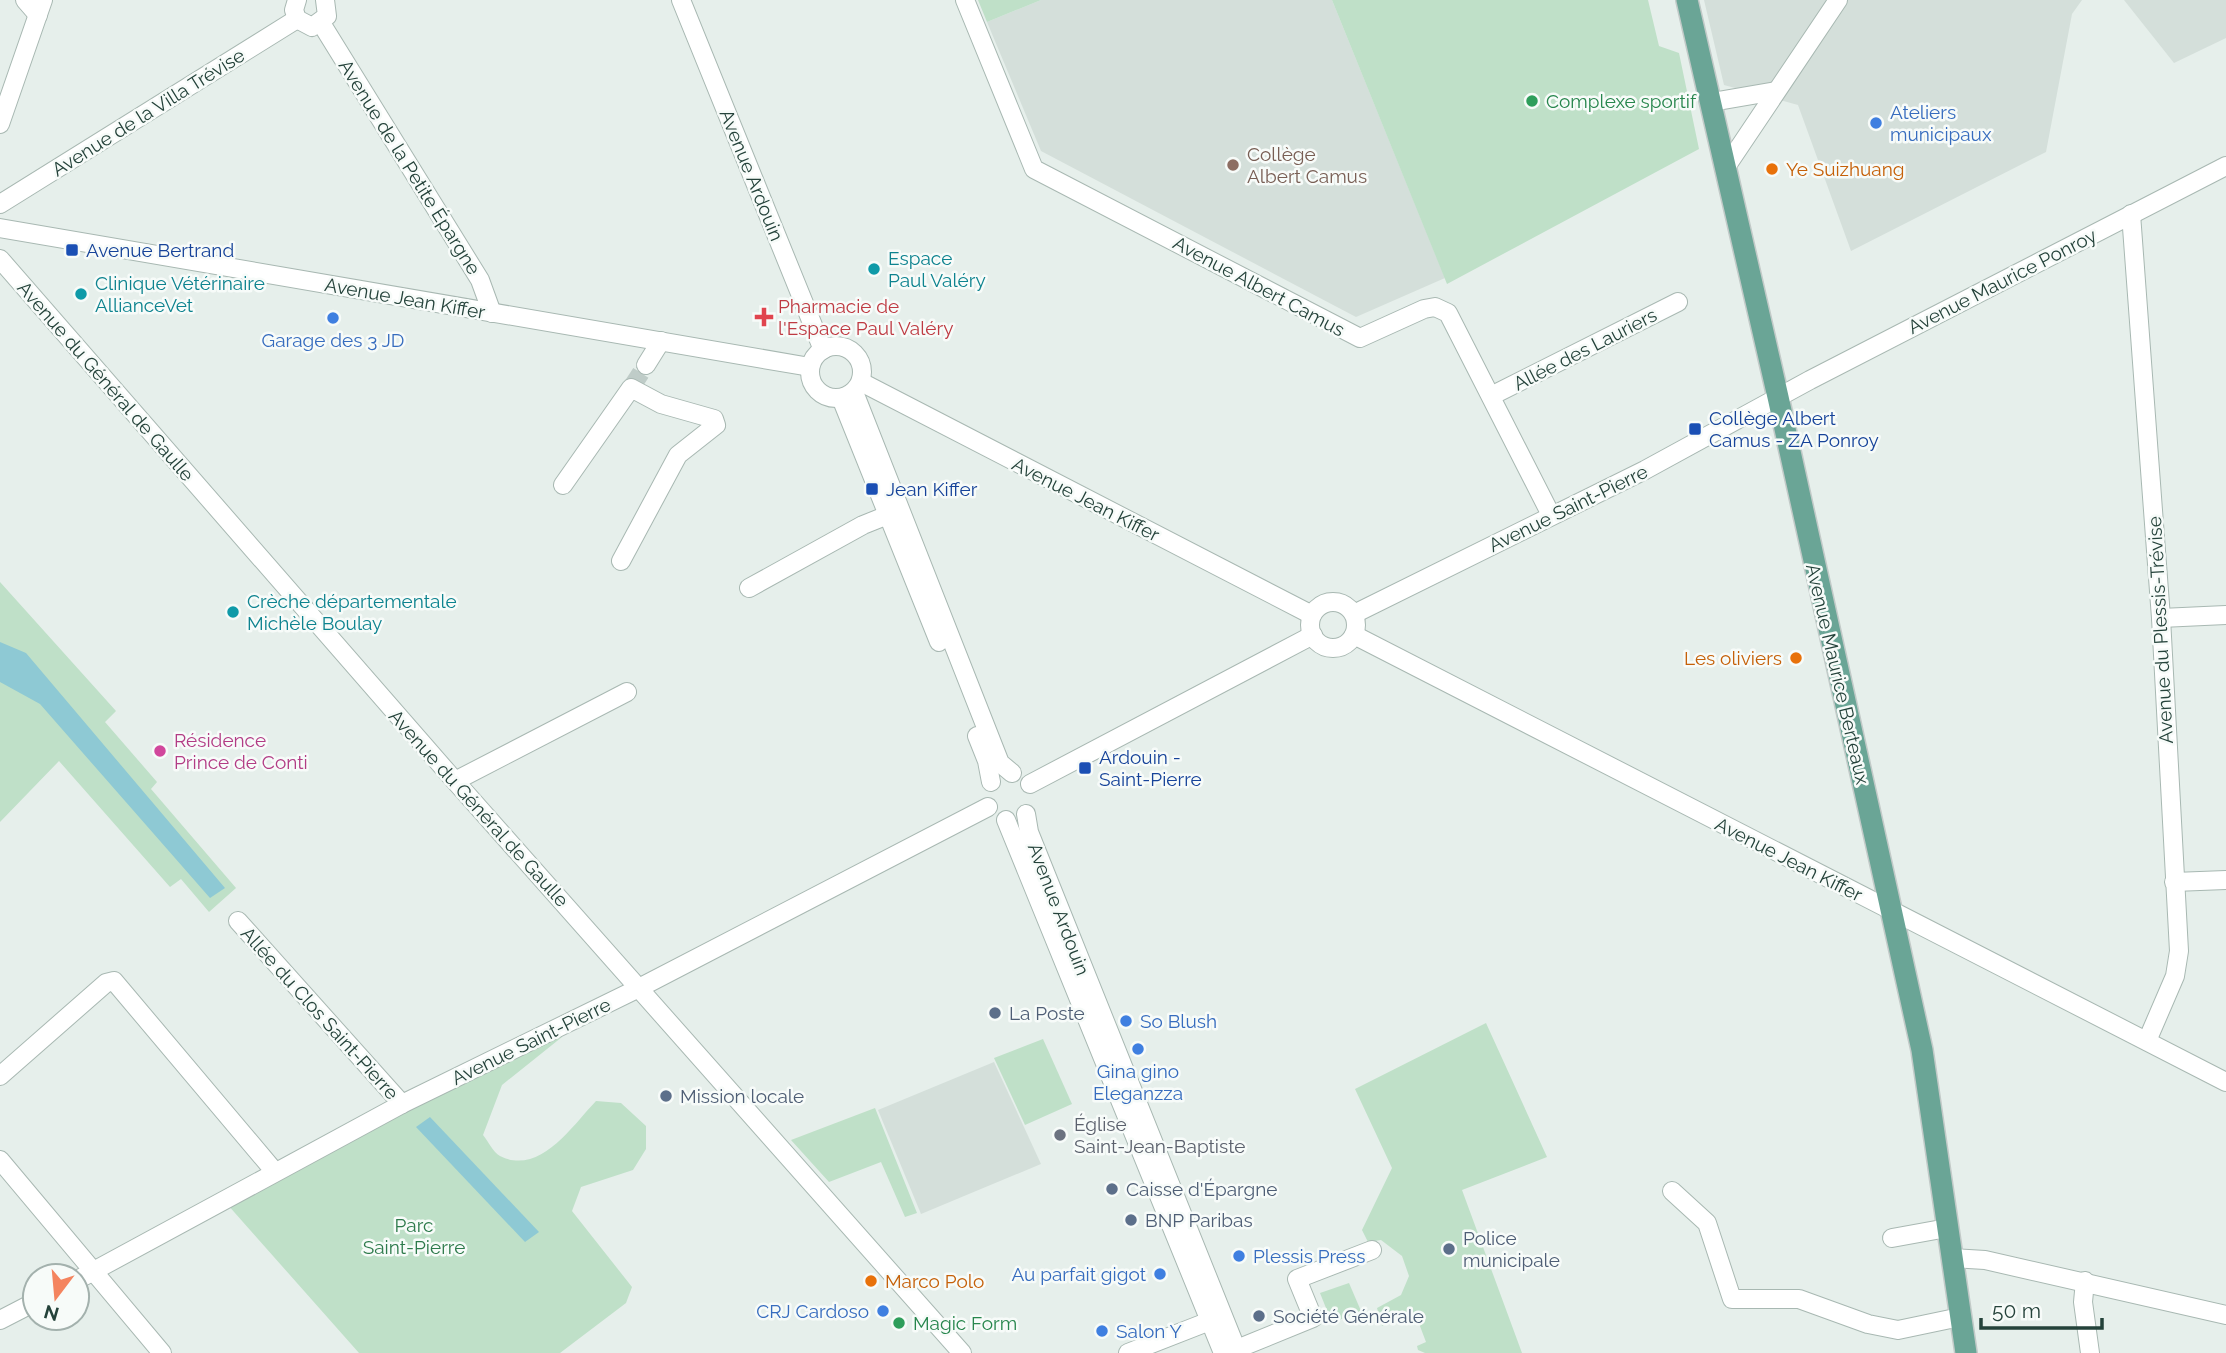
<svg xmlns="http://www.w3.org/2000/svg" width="2226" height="1353" font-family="Raleway,sans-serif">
<rect width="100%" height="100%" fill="#e6efeb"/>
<g fill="#d4dfda">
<polygon points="1041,0 1332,0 1445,278 1356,317 1041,151 987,22"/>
<polygon points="1704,0 2082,0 2072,14 2046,152 1851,251 1798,105 1724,85"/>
<polygon points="2124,0 2226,0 2226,38 2174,63"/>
<polygon points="994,1062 1041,1164 921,1214 878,1110"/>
</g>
<g fill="#bfe0c8">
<polygon points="978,0 1041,0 987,22"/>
<polygon points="1332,0 1648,0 1659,46 1679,53 1699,149 1447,284"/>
<polygon points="0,582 116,711 105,722 157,782 151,789 236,888 209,912 181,879 170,887 59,761 0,822"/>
<polygon points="1486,1023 1547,1157 1462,1190 1522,1353 1425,1353 1418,1350 1417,1346 1426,1342 1415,1313 1382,1326 1377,1308 1401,1295 1409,1276 1402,1256 1381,1240 1368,1242 1362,1230 1392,1168 1355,1089"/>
<path d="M556,1030L562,1037L502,1085L483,1135C488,1141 493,1152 500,1156C540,1176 572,1126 596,1101L621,1103L646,1126V1149L633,1170L581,1187L572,1211L632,1287L626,1303L560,1353H359L227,1204Z"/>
<polygon points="1043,1039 1072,1104 1025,1125 994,1058"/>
<polygon points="875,1108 917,1213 905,1217 881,1162 829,1182 791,1140"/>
<polygon points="1349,1283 1361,1311 1332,1323 1320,1293"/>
</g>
<g fill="#8ec9d4">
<polygon points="0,642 26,653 225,888 210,898 40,704 0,682"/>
<polygon points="430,1117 539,1232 525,1242 416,1127"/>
</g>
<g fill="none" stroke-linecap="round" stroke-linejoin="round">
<polyline stroke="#bfccc8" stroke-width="18" stroke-dasharray="18 9" stroke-linecap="butt" points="631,388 646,365"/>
<g stroke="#a8b8b2" stroke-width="20">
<g id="minor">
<polyline points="25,0 38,15"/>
<polyline points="297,0 294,10 297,19 312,27 327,16 325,0"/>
<polyline points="681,0 823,350"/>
<polyline points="965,0 1034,169 1360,338 1424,309 1435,307 1448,313 1551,515"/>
<polyline points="321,23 480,280 492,313"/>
<polyline points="1712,102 1776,91"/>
<polyline points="0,124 43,0"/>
<polyline points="1726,167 1838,0"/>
<polyline points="0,204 297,19"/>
<polyline points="2131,214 2161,618 2179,951 2175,976 2147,1041"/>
<polyline points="0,228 810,367"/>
<polyline points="0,259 455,781 962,1353"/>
<circle cx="836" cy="372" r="26"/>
<polyline points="646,365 661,341"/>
<polyline points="861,382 1312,615"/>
<polyline points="854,392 1000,763 1012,773"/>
<polyline points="1491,396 1678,302"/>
<polyline points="841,398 939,642"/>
<polyline points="563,485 631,388 661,404 714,419 716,425 678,455 621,561"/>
<polyline points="749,588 863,525 888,515"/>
<circle cx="1333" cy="625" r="23"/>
<polyline points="1354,614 1645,470 1810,380 2226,166"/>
<polyline points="2161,618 2226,615"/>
<polyline points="1354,635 2226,1082"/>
<polyline points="977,736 987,761 991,782"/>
<polyline points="455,781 627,692"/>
<polyline points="1030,784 1313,635"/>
<polyline points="1026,814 1029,832 1238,1353"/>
<polyline points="1006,820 1223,1353"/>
<polyline points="2174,882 2226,880"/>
<polyline points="238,921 402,1104"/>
<polyline points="0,1076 106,983 114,981 275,1172"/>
<polyline points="0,1160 162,1353"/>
<polyline points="1672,1191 1707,1223 1732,1299 1799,1299 1868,1324 1898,1330 1960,1317"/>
<polyline points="1892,1238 1947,1228"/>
<polyline points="1952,1258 1985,1260 2226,1315"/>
<polyline points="77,1280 402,1104 639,988 988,807"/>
<polyline points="2085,1281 2083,1302 2090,1353"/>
<polyline points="0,1320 35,1302"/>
<polyline points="1128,1353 1220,1317"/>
<polyline points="1227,1353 1313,1318 1297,1279 1372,1250"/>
</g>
</g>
<g stroke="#c2cac8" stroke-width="24">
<polyline id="major" points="1687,0 1778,397 1922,1050 1966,1353"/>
</g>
<use href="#minor" stroke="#fff" stroke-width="18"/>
<use href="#major" stroke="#6aa596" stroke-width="21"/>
</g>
<g fill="#2e9e5b" stroke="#f7fbf9" stroke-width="2.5">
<circle cx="1532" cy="101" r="7"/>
<circle cx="899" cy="1323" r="7"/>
</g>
<g fill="#3f7fe0" stroke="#f7fbf9" stroke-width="2.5">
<circle cx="1876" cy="123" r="7"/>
<circle cx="333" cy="318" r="7"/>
<circle cx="1126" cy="1021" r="7"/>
<circle cx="1138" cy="1049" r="7"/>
<circle cx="1239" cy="1256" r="7"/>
<circle cx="1160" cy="1274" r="7"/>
<circle cx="883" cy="1311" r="7"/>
<circle cx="1102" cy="1331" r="7"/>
</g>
<circle fill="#8d6e63" stroke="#f7fbf9" stroke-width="2.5" cx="1233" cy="165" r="7"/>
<g fill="#e8710a" stroke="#f7fbf9" stroke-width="2.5">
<circle cx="1772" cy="169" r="7"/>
<circle cx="1796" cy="658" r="7"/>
<circle cx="871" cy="1281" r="7"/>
</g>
<g fill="#1a4fb4" stroke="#f7fbf9" stroke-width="2.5">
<rect x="65" y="243" width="14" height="14" rx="3.5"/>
<rect x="1688" y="422" width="14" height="14" rx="3.5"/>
<rect x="865" y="482" width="14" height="14" rx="3.5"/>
<rect x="1078" y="761" width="14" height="14" rx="3.5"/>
</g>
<g fill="#0f9aa8" stroke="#f7fbf9" stroke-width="2.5">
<circle cx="874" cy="269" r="7"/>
<circle cx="81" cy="294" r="7"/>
<circle cx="233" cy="612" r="7"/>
</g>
<path fill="#e0444e" stroke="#f7fbf9" stroke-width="2.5" d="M760.5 306.5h7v7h7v7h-7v7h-7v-7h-7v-7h7z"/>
<circle fill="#d1479c" stroke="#f7fbf9" stroke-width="2.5" cx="160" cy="751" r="7"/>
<g fill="#5c6f8a" stroke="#f7fbf9" stroke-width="2.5">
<circle cx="995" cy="1013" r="7"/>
<circle cx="666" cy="1096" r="7"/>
<circle cx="1112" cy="1189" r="7"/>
<circle cx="1131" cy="1220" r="7"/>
<circle cx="1449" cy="1249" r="7"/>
<circle cx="1259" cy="1316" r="7"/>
</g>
<circle fill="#6b7280" stroke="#f7fbf9" stroke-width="2.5" cx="1060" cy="1135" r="7"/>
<g text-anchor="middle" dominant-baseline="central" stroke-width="5" stroke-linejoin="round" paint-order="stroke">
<g font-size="19" fill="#27864d" stroke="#f7fbf9" text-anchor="start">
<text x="1546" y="101">Complexe sportif</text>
<text x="913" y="1323">Magic Form</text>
</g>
<g font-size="19" fill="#24423a" stroke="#f7fbf9">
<text transform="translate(148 112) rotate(-32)">Avenue de la Villa Trévise</text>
<text transform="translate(410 167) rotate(58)">Avenue de la Petite Épargne</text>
<text transform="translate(752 175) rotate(68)">Avenue Ardouin</text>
<text transform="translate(2002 281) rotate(-27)">Avenue Maurice Ponroy</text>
<text transform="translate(1259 286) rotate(28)">Avenue Albert Camus</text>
<text transform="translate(405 298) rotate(10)">Avenue Jean Kiffer</text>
<text transform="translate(1585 349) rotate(-27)">Allée des Lauriers</text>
<text transform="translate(106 381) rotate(49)">Avenue du Général de Gaulle</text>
<text transform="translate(1086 499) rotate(27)">Avenue Jean Kiffer</text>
<text transform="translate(1568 508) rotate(-26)">Avenue Saint-Pierre</text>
<text transform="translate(2160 630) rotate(-93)">Avenue du Plessis-Trévise</text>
<text transform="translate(1838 674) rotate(77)">Avenue Maurice Berteaux</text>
<text transform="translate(479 808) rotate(48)">Avenue du Général de Gaulle</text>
<text transform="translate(1789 859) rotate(27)">Avenue Jean Kiffer</text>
<text transform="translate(1059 909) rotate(69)">Avenue Ardouin</text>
<text transform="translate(320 1013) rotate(48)">Allée du Clos Saint-Pierre</text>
<text transform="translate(531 1041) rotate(-26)">Avenue Saint-Pierre</text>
</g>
<g font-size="19" fill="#366cbe" stroke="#f7fbf9" text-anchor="start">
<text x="1890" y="112">Ateliers<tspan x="1890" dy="22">municipaux</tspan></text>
<text x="333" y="340" text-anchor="middle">Garage des 3 JD</text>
<text x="1140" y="1021">So Blush</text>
<text x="1138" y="1071" text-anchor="middle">Gina gino<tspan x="1138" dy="22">Eleganzza</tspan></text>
<text x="1253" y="1256">Plessis Press</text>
<text x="1146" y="1274" text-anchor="end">Au parfait gigot</text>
<text x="869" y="1311" text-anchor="end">CRJ Cardoso</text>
<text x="1116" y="1331">Salon Y</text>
</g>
<g font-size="19" fill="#785e54" stroke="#f7fbf9" text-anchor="start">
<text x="1247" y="154">Collège<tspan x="1247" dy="22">Albert Camus</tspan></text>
</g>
<g font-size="19" fill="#c56008" stroke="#f7fbf9" text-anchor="start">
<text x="1786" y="169">Ye Suizhuang</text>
<text x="1782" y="658" text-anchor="end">Les oliviers</text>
<text x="885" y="1281">Marco Polo</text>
</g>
<g font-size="19" fill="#164399" stroke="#f7fbf9" text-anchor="start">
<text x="86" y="250">Avenue Bertrand</text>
<text x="1709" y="418">Collège Albert<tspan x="1709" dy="22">Camus - ZA Ponroy</tspan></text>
<text x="886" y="489">Jean Kiffer</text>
<text x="1099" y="757">Ardouin -<tspan x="1099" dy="22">Saint-Pierre</tspan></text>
</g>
<g font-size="19" fill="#0d838f" stroke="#f7fbf9" text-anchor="start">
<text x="888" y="258">Espace<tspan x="888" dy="22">Paul Valéry</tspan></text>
<text x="95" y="283">Clinique Vétérinaire<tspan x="95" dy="22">AllianceVet</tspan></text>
<text x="247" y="601">Crèche départementale<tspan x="247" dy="22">Michèle Boulay</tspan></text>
</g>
<g font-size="19" fill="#be3a42" stroke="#f7fbf9" text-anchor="start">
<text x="778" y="306">Pharmacie de<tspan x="778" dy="22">l'Espace Paul Valéry</tspan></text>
</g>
<g font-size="19" fill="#b23c85" stroke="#f7fbf9" text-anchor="start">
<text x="174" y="740">Résidence<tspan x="174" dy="22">Prince de Conti</tspan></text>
</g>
<g font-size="19" fill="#4e5e75" stroke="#f7fbf9" text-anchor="start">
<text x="1009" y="1013">La Poste</text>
<text x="680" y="1096">Mission locale</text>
<text x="1126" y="1189">Caisse d'Épargne</text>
<text x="1145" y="1220">BNP Paribas</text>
<text x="1463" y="1238">Police<tspan x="1463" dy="22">municipale</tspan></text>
<text x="1273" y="1316">Société Générale</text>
</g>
<g font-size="19" fill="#5b616d" stroke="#f7fbf9" text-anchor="start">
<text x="1074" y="1124">Église<tspan x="1074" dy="22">Saint-Jean-Baptiste</tspan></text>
</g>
<g font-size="19" fill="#2d7a4b" stroke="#f7fbf9">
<text x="414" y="1225">Parc<tspan x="414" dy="22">Saint-Pierre</tspan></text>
</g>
</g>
<g transform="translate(56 1297) rotate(196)"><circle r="33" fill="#f7fbf9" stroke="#a3b1ad" stroke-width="2"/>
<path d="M0-5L12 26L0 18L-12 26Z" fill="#f4845f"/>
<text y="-10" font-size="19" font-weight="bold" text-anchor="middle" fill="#24423a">N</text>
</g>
<path d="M1981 1318v10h121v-10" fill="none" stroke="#24423a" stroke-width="3.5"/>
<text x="1992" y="1318" font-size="21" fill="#24423a" stroke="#f7fbf9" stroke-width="5" paint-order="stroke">50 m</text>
</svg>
